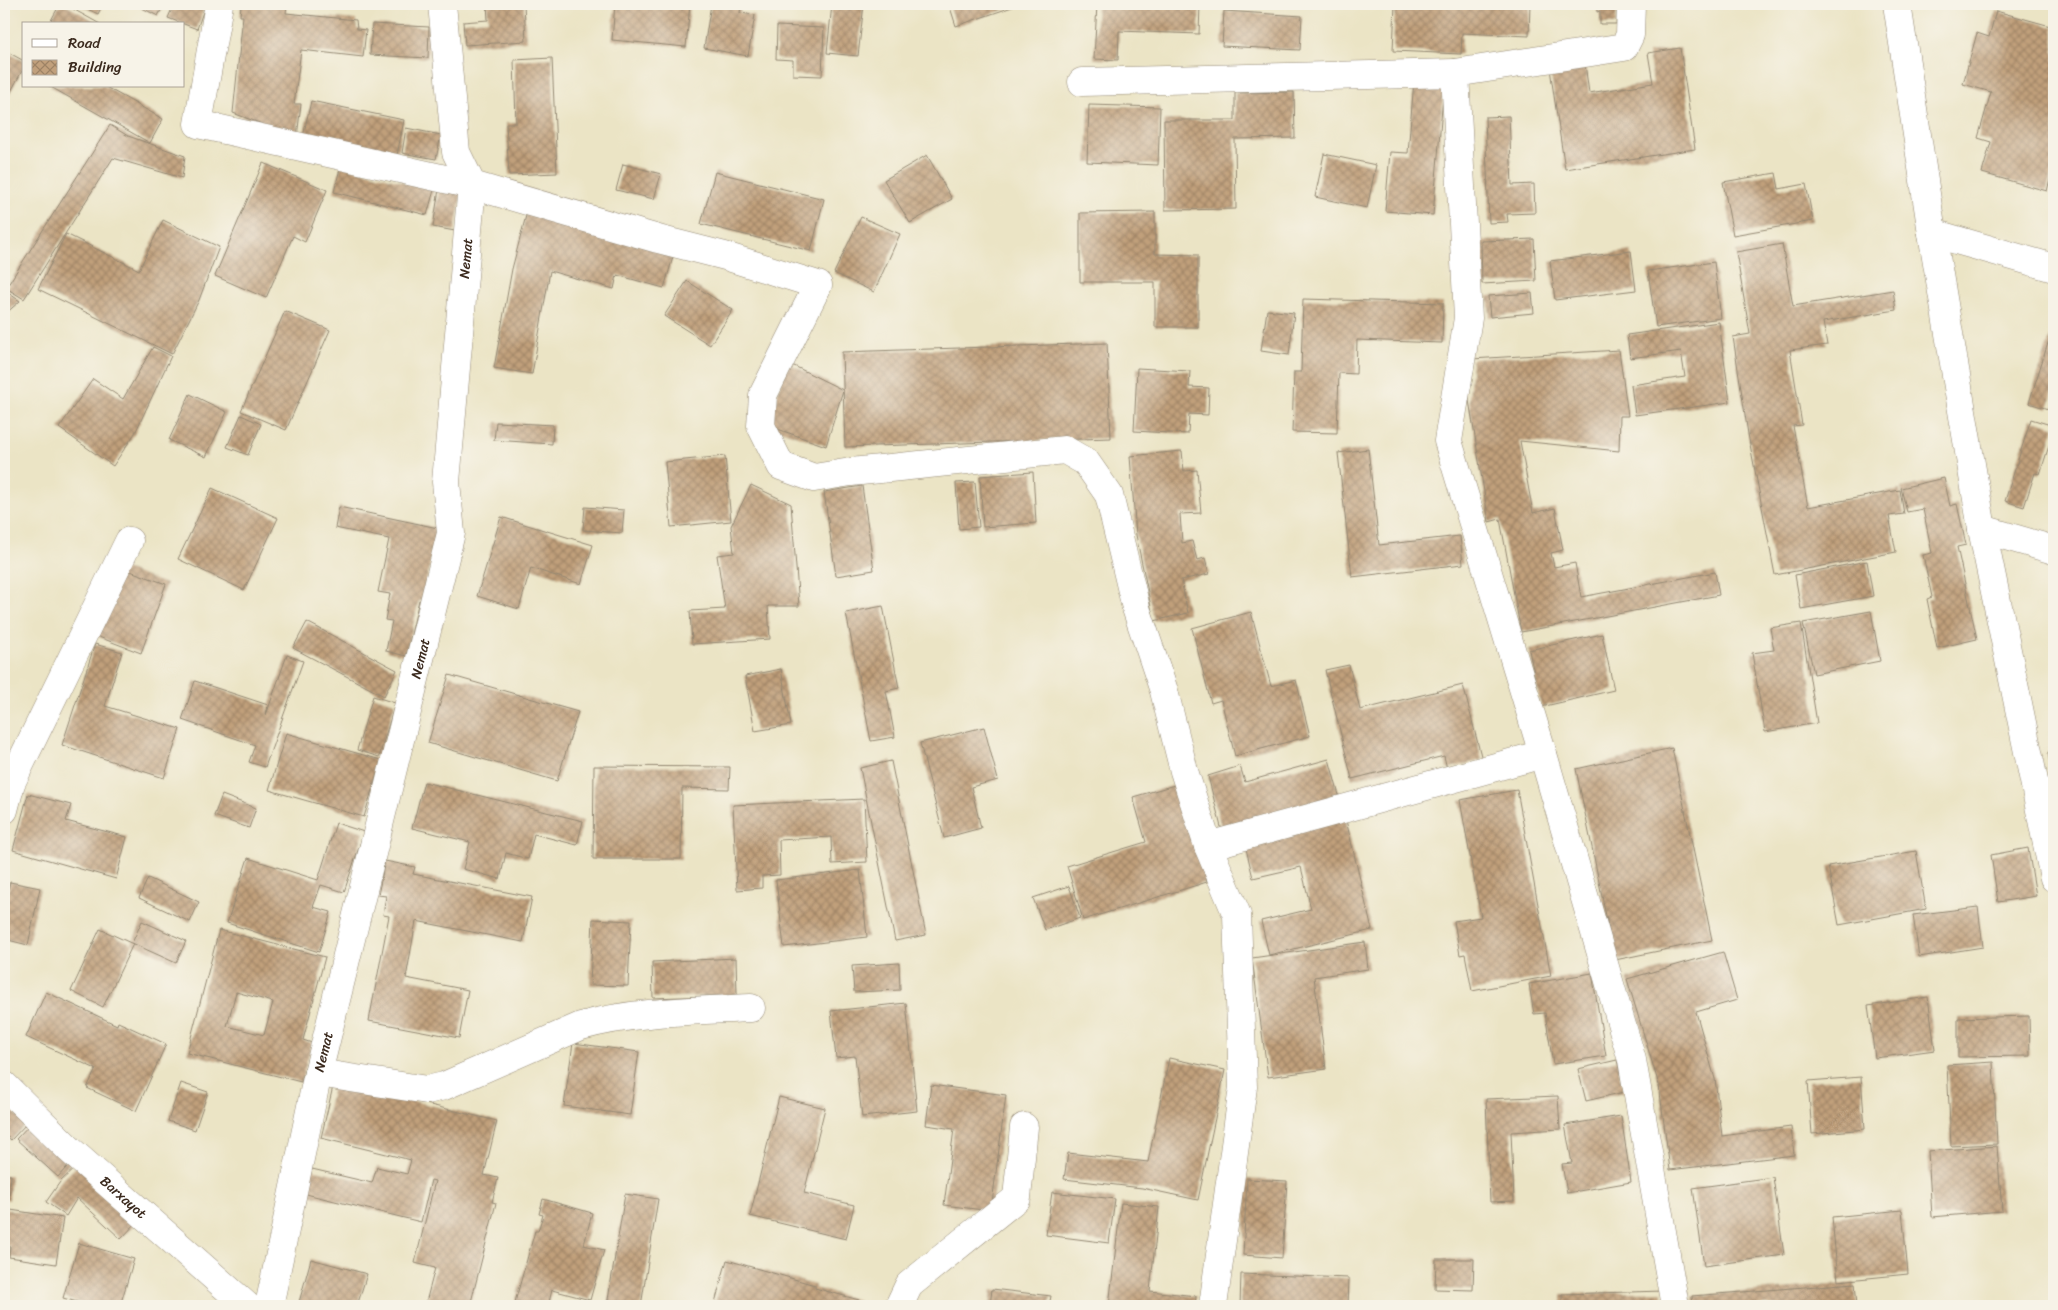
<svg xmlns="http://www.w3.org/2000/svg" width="2058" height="1310" font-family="Sriracha,sans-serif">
<defs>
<pattern id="building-cross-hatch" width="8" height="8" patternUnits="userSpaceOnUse" patternTransform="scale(1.25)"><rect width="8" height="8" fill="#c1a07c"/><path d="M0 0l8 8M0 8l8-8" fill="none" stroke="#9e8365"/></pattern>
</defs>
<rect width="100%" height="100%" fill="#f7f3e8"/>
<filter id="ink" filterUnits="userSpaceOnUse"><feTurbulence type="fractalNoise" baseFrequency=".02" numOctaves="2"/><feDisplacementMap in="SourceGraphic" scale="10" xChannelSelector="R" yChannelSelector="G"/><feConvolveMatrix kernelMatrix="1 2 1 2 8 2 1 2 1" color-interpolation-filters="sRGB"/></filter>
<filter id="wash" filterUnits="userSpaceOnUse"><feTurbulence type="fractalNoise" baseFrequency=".0096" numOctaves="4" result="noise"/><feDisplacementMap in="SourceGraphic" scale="20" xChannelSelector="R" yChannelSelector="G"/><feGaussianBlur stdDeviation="1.12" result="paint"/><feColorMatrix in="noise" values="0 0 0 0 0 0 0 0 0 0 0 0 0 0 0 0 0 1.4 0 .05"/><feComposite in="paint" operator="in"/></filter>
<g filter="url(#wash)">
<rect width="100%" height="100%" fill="#ebe4c5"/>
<g id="blocks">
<g fill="url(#building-cross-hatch)" fill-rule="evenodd">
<polygon points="60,4 64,4 100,24 49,24"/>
<polygon points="77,4 103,4 98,14"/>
<polygon points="134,4 164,4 158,16"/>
<polygon points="174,4 199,4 205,6 197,29 168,18"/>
<polygon points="241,4 287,4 286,13 356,20 357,29 366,30 363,57 301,50 294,104 301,104 297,137 233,113 243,16 240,16"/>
<polygon points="487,4 524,4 526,41 465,45 463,22 488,20"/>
<polygon points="615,4 690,4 686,47 612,40"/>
<polygon points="711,4 741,4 740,13 755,15 748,56 704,48"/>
<polygon points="832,4 864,4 858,56 827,53"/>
<polygon points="949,4 1021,4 956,26"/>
<polygon points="1097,4 1200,4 1199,34 1119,31 1118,60 1094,59"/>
<polygon points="1395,4 1530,4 1529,36 1462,33 1461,54 1393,51"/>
<polygon points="1597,4 1617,4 1616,24 1600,24 1600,11 1597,12"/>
<polygon points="1224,11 1302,16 1300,50 1222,46"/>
<polygon points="1996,11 2054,27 2054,165 2047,191 1982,173 1991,142 1978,138 1991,92 1963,84 1977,33 1989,37"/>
<polygon points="372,24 429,27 428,58 370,55"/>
<polygon points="777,26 824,28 822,76 793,75 793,60 776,59"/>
<polygon points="1680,48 1695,149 1565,169 1550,69 1585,64 1589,93 1653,83 1648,53"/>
<polygon points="4,50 24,61 24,72 22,71 4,104"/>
<polygon points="552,58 557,173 509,175 506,123 516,123 514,60"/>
<polygon points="1414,81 1444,84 1433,215 1385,211 1390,152 1408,153"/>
<polygon points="49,86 104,86 163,119 150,143"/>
<polygon points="1294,92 1295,138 1235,139 1236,209 1165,210 1164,120 1235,120 1235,93"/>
<polygon points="311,101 404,120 397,155 303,137"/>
<polygon points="1089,105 1160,107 1158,165 1087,162"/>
<polygon points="1509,116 1512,185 1534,184 1535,213 1507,214 1508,222 1489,223 1485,117"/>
<polygon points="110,125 128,136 185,156 182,178 113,158 24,299 6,288"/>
<polygon points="406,128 441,135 436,159 402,153"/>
<polygon points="1324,154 1376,165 1367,208 1315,197"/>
<polygon points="927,155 952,199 910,223 884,180"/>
<polygon points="263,163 327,190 305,242 293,236 266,298 215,276"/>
<polygon points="623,164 661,174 654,199 616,190"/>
<polygon points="341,165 434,190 427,215 334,192"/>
<polygon points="715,172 824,199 811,251 701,224"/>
<polygon points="1776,173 1779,189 1806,184 1813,221 1733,235 1723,182"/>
<polygon points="439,189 462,192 455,231 433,227"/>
<polygon points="528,208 675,250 664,288 617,275 614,289 550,271 532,374 494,368 512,269"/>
<polygon points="1155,212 1155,254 1198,255 1198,327 1155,327 1155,282 1080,282 1080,213"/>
<polygon points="861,217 900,234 874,292 834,273"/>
<polygon points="163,220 219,247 199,300 172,354 38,289 66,234 139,270"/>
<polygon points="1534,239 1536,281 1482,284 1481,241"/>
<polygon points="1782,244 1793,306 1893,290 1896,310 1823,322 1827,345 1790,350 1802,425 1793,426 1808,507 1900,490 1904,514 1889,516 1896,552 1775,575 1748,434 1733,337 1750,334 1736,252"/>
<polygon points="1631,251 1636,290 1555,300 1550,261"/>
<polygon points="1714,262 1721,318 1656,327 1648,271"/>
<polygon points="687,281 733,310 710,345 664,316"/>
<polygon points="4,290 20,301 4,315"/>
<polygon points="1532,293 1534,313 1490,317 1488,296"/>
<polygon points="1303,299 1443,303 1442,343 1357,340 1356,374 1339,373 1337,433 1292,432 1294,372 1301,372"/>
<polygon points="1267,310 1294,313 1289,355 1261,351"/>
<polygon points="285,311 330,330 286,430 241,411"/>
<polygon points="1719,322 1730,402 1635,415 1631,385 1685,377 1681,351 1630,358 1627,335"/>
<polygon points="2054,324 2054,388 2048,409 2029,403"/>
<polygon points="1107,343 1111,438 845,447 842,352"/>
<polygon points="153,347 171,356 135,433 113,466 59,428 93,379 123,399"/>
<polygon points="1619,350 1628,416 1620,416 1619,451 1520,441 1533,513 1555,508 1563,550 1551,553 1554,567 1575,563 1581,597 1715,572 1719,595 1521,632 1500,519 1489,522 1469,400 1472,359"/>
<polygon points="786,362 843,390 826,446 769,426"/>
<polygon points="1137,368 1190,371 1189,387 1209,388 1208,415 1189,414 1188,434 1134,431"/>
<polygon points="190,394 227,412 206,457 169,440"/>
<polygon points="241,415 261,424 248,455 227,447"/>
<polygon points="2031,419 2054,426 2054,430 2040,474 2035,473 2024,507 2005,501"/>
<polygon points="496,422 553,425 552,444 494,440"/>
<polygon points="1368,449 1379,545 1460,536 1463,564 1352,577 1338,453"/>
<polygon points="1182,451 1184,471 1197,470 1201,513 1180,514 1182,543 1192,541 1197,560 1205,558 1209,574 1181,580 1188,613 1154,621 1136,535 1130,456"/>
<polygon points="725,456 731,521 671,527 665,462"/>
<polygon points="1033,472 1036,523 983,527 980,476"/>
<polygon points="1944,478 1950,506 1957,504 1966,545 1957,547 1977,639 1937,648 1927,599 1932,597 1923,555 1932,553 1923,509 1907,512 1901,488"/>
<polygon points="975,482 979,527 959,529 956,483"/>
<polygon points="751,485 791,504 799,606 768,606 770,639 692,644 690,611 725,609 717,555 734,553 731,526"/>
<polygon points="862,486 874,570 836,576 824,492"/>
<polygon points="212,488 278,518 244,590 178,559"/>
<polygon points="339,507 438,528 422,601 419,600 406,656 386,651 392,621 385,620 390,594 378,592 389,539 335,528"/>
<polygon points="585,507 624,510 622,533 583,530"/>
<polygon points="501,517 593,545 581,584 531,568 519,609 477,596"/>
<polygon points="1867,561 1873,596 1801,609 1795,575"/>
<polygon points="122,568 166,584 141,653 96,636"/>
<polygon points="883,606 899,688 886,691 895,737 871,741 846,613"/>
<polygon points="1871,611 1880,661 1814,674 1803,623"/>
<polygon points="1251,612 1271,686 1296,680 1310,736 1235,756 1221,700 1211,703 1192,628"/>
<polygon points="307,622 397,670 384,696 293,648"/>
<polygon points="1801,623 1817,723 1765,732 1752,653 1774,650 1770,628"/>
<polygon points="1602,634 1614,690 1541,707 1529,650"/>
<polygon points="95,644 122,652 105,706 180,729 164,778 62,745"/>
<polygon points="287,655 303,661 265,767 249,762 255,745 182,720 195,681 268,705 266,715"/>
<polygon points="1349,665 1360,710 1463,685 1482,760 1447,769 1444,756 1352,779 1325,670"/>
<polygon points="781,669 791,725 755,731 745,676"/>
<polygon points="449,675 578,712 557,781 428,743"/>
<polygon points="373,696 395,703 379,757 357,750"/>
<polygon points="984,727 998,780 971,787 981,828 944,838 920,743"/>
<polygon points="286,733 381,760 364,817 269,790"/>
<polygon points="1672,748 1712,940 1615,960 1576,769"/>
<polygon points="2054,751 2054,782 2053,782 2048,752"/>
<polygon points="1329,759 1340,799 1222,831 1208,776 1240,766 1245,782"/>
<polygon points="891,761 926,935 895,941 860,768"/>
<polygon points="594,766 730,767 729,789 682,788 681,859 593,859"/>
<polygon points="424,782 583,821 577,845 534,834 528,859 506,853 500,879 463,869 470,842 412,828"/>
<polygon points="1178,784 1207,882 1083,920 1067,866 1146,842 1133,797"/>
<polygon points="1517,790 1551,976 1472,991 1465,954 1460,955 1454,921 1481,917 1460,800"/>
<polygon points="28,794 71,805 66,821 127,837 116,879 13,850"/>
<polygon points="222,795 256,808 249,828 214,816"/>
<polygon points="864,799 867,862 832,864 831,837 779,840 780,875 762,876 762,888 737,890 733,805"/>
<polygon points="1345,816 1372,930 1269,955 1261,921 1311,909 1301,867 1253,878 1244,840"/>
<polygon points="336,823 364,832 344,892 321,885 313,907 331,912 319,952 227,923 248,858 318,880"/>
<polygon points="2028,848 2036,896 1998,902 1991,855"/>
<polygon points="1916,851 1926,909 1839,925 1828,866"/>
<polygon points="385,861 415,867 413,874 532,897 523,942 416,921 406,978 468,990 459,1038 369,1021 389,916 383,915 386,896 378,895"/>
<polygon points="860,870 867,937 784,947 776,880"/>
<polygon points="148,878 199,902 190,922 139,898"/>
<polygon points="10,882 40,888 28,945 4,939 4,907"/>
<polygon points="1069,886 1080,918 1045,930 1033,898"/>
<polygon points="1978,907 1983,947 1919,957 1913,915"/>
<polygon points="593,919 631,921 628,986 590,985"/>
<polygon points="142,921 186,941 176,963 132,943"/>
<polygon points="100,929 133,944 103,1007 71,991"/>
<path d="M219,930L325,957L303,1040L312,1043L301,1082L187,1053ZM236,992L273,1002L264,1035L227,1026Z"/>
<polygon points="1365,942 1368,969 1314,977 1326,1069 1268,1077 1252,958"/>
<polygon points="1723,952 1737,1000 1696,1012 1715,1079 1722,1136 1791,1127 1794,1155 1670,1170 1659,1085 1627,979"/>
<polygon points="736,958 737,995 653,998 652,962"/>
<polygon points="899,963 900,990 854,992 852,966"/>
<polygon points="1592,973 1606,1056 1553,1064 1545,1013 1534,1014 1529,984"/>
<polygon points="46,992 117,1025 118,1022 166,1044 136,1111 87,1088 96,1069 26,1037"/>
<polygon points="1928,997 1935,1050 1875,1058 1868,1006"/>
<polygon points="906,1003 917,1111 862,1117 855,1056 836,1058 831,1011"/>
<polygon points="2029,1016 2030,1056 1958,1057 1958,1018"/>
<polygon points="573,1043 639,1052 630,1115 564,1106"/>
<polygon points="1169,1058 1225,1070 1198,1200 1142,1188 1064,1179 1068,1153 1148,1162"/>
<polygon points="1617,1060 1624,1092 1586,1101 1578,1069"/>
<polygon points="1993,1062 1997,1144 1951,1146 1947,1065"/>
<polygon points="1861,1077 1865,1129 1812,1134 1808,1081"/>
<polygon points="334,1082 497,1121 484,1175 498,1178 492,1202 496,1203 470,1306 425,1306 435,1268 415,1263 435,1181 431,1180 421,1222 306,1194 312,1169 372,1183 377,1167 407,1174 411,1160 321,1138"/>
<polygon points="181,1083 208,1092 195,1130 168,1121"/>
<polygon points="931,1085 1006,1095 991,1211 944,1205 954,1129 926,1125"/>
<polygon points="1558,1096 1560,1129 1511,1132 1514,1201 1490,1202 1486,1099"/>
<polygon points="779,1097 825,1108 804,1193 854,1205 846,1239 750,1216"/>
<polygon points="4,1104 27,1123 11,1140 4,1134"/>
<polygon points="1621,1116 1631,1182 1567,1193 1562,1164 1572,1163 1565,1125"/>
<polygon points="32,1122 73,1160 58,1177 16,1139"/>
<polygon points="1997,1146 2002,1211 1932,1217 1928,1151"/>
<polygon points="79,1164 137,1222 121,1239 77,1198 66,1216 46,1202 60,1182"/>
<polygon points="4,1175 11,1175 9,1200 4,1199"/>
<polygon points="1773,1177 1784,1255 1704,1266 1693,1188"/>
<polygon points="1247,1179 1287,1181 1282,1258 1243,1255"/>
<polygon points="1052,1192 1115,1199 1109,1243 1046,1235"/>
<polygon points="625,1194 658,1199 641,1306 607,1306"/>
<polygon points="543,1199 592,1213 584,1245 604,1250 590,1300 552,1290 548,1306 532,1306 515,1302 535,1231 538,1231 543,1215 539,1214"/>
<polygon points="1121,1203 1159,1207 1150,1291 1196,1296 1195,1306 1109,1306"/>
<polygon points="4,1209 63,1218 56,1264 9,1257 10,1246 4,1245"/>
<polygon points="1902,1210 1908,1274 1838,1281 1832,1217"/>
<polygon points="79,1243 134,1259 120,1306 91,1306 63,1298"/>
<polygon points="311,1259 367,1274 357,1306 298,1306"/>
<polygon points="1436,1259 1474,1259 1473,1290 1435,1289"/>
<polygon points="727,1260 815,1285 815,1288 859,1300 858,1306 714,1306"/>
<polygon points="1241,1274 1349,1278 1348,1306 1240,1306"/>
<polygon points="1855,1283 1857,1306 1693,1306 1692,1296"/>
<polygon points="992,1289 1051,1296 1049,1306 990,1306"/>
<polygon points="1663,1291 1663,1306 1562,1306 1562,1294"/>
</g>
</g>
</g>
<g filter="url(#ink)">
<use href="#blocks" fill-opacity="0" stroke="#938772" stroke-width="1"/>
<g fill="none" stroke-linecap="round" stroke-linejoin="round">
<g stroke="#938772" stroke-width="29">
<g id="minor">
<polyline points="219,4 198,124 472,185 658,239 725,256 818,285 763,395 761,426 781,466 814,478 851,472 1065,450 1086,462 1109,495 1136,608 1164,691 1184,771 1208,846 1237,915 1243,1087 1213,1306"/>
<polyline points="1897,4 1932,233 1982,529 2054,878"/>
<polyline points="1455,73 1624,47 1630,35 1631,4"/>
<polyline points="1082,82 1455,73 1468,318 1448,441 1543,754 1632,1060 1675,1306"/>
<polyline points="1932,233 2054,268"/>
<polyline points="1982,529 2054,550"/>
<polyline points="4,810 11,783 129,541"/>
<polyline points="1208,846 1543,754"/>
<path d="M318,1073L427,1090L444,1086L581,1026C636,1011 695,1011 751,1008"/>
<path id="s1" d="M4,1085L69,1149L247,1306"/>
<path id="s2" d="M269,1306L318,1073L451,533L446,482L472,185L456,152L442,4"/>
<polyline points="899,1306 909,1285 1017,1198 1024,1127"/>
</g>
</g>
<use href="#minor" stroke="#fff" stroke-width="28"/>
</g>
</g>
<g text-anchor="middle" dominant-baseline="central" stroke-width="4" stroke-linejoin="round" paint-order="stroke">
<g font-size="14" fill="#3b2a1e" stroke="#f7f3e8">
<text stroke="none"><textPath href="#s2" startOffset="1070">Nemat</textPath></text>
<text stroke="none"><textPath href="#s2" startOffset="665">Nemat</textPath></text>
<text stroke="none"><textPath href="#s2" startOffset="260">Nemat</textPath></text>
<text stroke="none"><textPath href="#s1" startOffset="164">Barxayot</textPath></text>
</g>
</g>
<rect width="2058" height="1310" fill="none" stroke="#f7f3e8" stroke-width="20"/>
<rect x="22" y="22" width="162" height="65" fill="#f7f3e8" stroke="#aca397"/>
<rect x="32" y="39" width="25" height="8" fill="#ffffff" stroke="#aca397"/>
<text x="68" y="48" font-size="15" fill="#3b2a1e">Road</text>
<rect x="32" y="60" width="25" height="15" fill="url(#building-cross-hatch)" stroke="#aca397"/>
<text x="68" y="72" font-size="15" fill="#3b2a1e">Building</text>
</svg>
